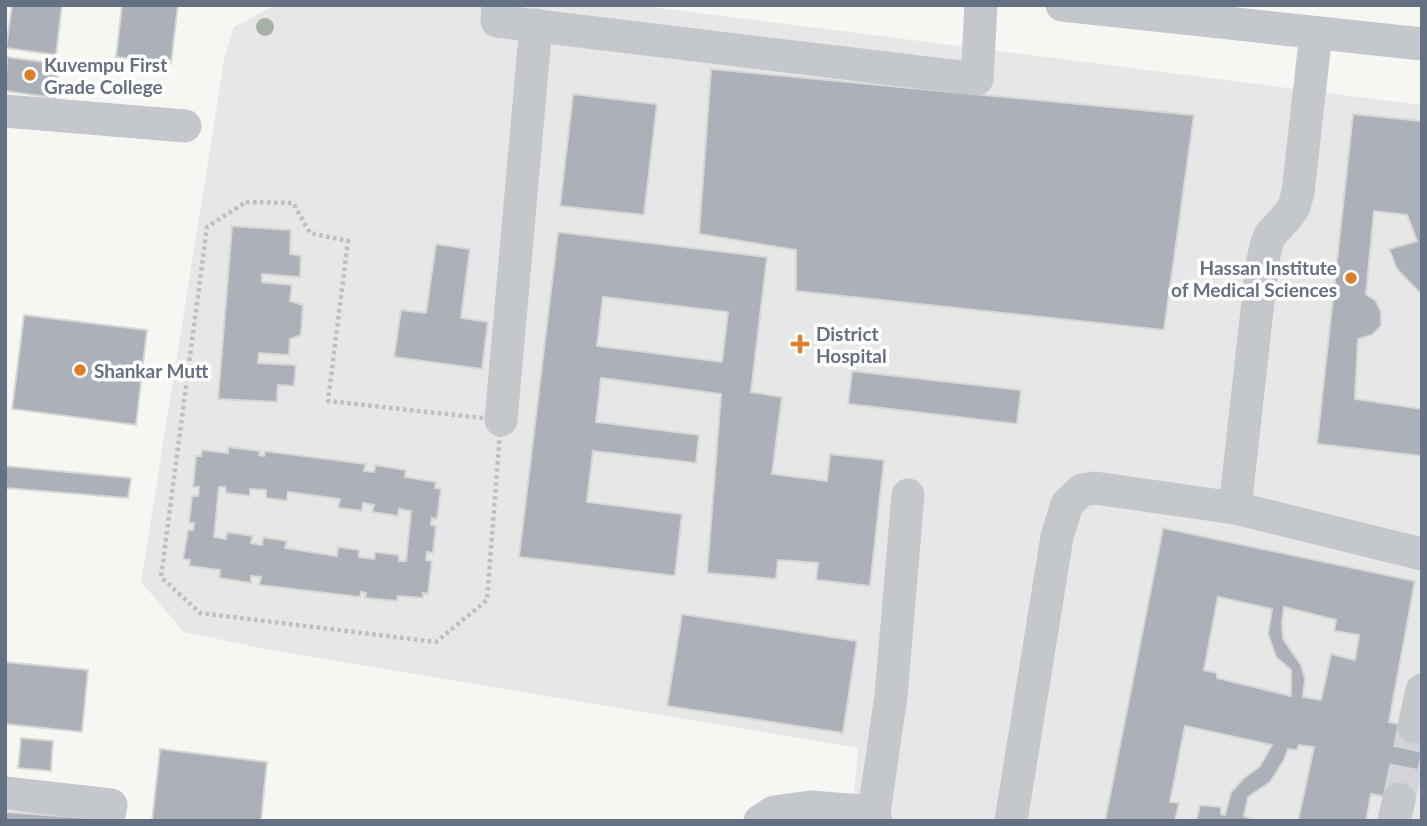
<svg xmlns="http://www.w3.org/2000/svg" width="1427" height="826" font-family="Lato,sans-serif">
<rect width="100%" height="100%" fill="#f6f6f3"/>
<polygon fill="#e6e7e6" points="275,5 636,5 1422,105 1422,821 852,821 858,748 270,650 184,632 141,582 225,55 234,27"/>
<g fill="#acb1b9" stroke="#d7d8d6" stroke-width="2" fill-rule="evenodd">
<polygon points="12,5 62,5 56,55 6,48"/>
<polygon points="122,5 178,5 171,64 116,57"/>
<polygon points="7,57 59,64 55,98 5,91"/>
<polygon points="711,69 1194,115 1164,330 796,291 796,250 699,234"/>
<polygon points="573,94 657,104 644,215 560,206"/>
<polygon points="1353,114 1422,121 1422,295 1397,269 1389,249 1417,241 1407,215 1374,211 1366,294 1376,301 1381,312 1381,326 1372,335 1358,339 1355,399 1422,409 1422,456 1317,444"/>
<polygon points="232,226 291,230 290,254 301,256 300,277 262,274 262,282 292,285 290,301 303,305 301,335 290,339 289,355 259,353 258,363 296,365 294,386 278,385 277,402 218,399"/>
<path d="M558,232L767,257L751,392L782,397L772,474L827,481L830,454L884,460L870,586L816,580L818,563L778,560L776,579L707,573L721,394L601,378L596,422L699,435L696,463L593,451L587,502L682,514L675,576L519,557ZM603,297L728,312L722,362L597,346Z"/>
<polygon points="436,244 470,249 461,318 488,322 482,369 394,357 401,310 426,313"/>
<polygon points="24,315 147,330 136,425 12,409"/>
<polygon points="852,371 1021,390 1017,424 848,404"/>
<path d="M228,447L260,451L259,455L264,456L265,451L366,464L364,471L374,472L375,465L406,470L405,477L436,482L435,488L441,489L437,519L432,518L431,525L436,526L433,553L427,552L426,560L432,561L428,594L423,593V598L398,596L397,601L365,598L366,593L361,592L360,597L259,585L261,577L251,576V583L219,578L220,570L189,566L190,560L183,559L188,530H193L194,523H189L192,496H198L199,487H193L196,456H201L202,450L228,453ZM219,487H225L226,493L250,496V489L266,490V498L287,501L288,492L340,499L338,508L362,511L363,503L374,505L372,512L398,516L399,509L411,511L406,561H399V555L375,552L374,559L359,557V550L338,547L337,556L285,548L287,541L263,537L262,545L251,543L253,536L227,532L226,539L214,537Z"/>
<polygon points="5,466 131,478 128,498 5,488"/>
<path d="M1163,528L1415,581L1389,722L1422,729V751L1412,802L1371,794L1366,821H1298L1314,747L1299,745L1297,750L1288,749L1284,760L1270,782L1248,797L1244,816L1256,821H1196L1200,805L1221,807V814L1225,815L1231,792L1244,778L1260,766L1272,745L1185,726L1170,802L1179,803L1175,821H1105ZM1218,597L1272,609L1268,634L1276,657L1291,670V696L1217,678V673L1204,670ZM1284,607L1336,620L1334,631L1359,635L1355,660L1331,654L1321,700L1303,697L1305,679L1301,665L1283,639L1282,622Z"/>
<polygon points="682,614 857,641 843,733 667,706"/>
<polygon points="5,662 88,670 82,732 5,724"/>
<polygon points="21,738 53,741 51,771 18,768"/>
<polygon points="160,749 267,762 261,821 152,821"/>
<polygon points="5,812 89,818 89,821 5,821"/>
</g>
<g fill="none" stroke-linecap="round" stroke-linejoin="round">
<polyline stroke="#d2d4d7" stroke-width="33" stroke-dasharray="33 17" stroke-linecap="butt" points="1399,799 1414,727"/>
<polygon stroke="#bebfc2" stroke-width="4.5" stroke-dasharray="3.5 3.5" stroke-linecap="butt" points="246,202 293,203 310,233 348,241 328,401 501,420 487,600 436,642 200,613 161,577 207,227"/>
<g stroke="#c4c7cb" stroke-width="33">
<polyline points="498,5 497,21 977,79 981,5"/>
<polyline points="1062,5 1422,44"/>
<polyline points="5,111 185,126"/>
<polyline points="501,420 536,25"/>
<polyline points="1235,508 1262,265 1266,246 1270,235 1285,219 1294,207 1298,192 1316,33"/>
<polyline points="1414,727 1422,690"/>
<polyline points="5,793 111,805 108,821"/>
<polyline points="760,821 774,812 810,807 874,812"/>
<polyline points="876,821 874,812 891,696 908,495"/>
<polyline points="1011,821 1057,537 1067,504 1082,490 1095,488 1235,508 1422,554"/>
<polyline points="1394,821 1399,799"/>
</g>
</g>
<circle fill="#a6b2a5" cx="265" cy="27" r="9"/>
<g fill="#dd7d2c" stroke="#fff" stroke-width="2.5">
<circle cx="30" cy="75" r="7"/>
<circle cx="1351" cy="278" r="7"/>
<path d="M796.5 333.5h7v7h7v7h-7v7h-7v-7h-7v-7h7z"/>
<circle cx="80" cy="370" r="7"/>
</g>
<g text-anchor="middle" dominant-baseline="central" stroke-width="7" stroke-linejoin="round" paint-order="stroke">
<g font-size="19" font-weight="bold" fill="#667083" stroke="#fff" text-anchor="start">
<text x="44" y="64">Kuvempu First<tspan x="44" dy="22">Grade College</tspan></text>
<text x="1337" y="267" text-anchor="end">Hassan Institute<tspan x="1337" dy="22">of Medical Sciences</tspan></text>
<text x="816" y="333">District<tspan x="816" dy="22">Hospital</tspan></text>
<text x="94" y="370">Shankar Mutt</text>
</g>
</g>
<rect width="1427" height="826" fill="none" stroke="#667083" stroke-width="14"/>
</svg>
